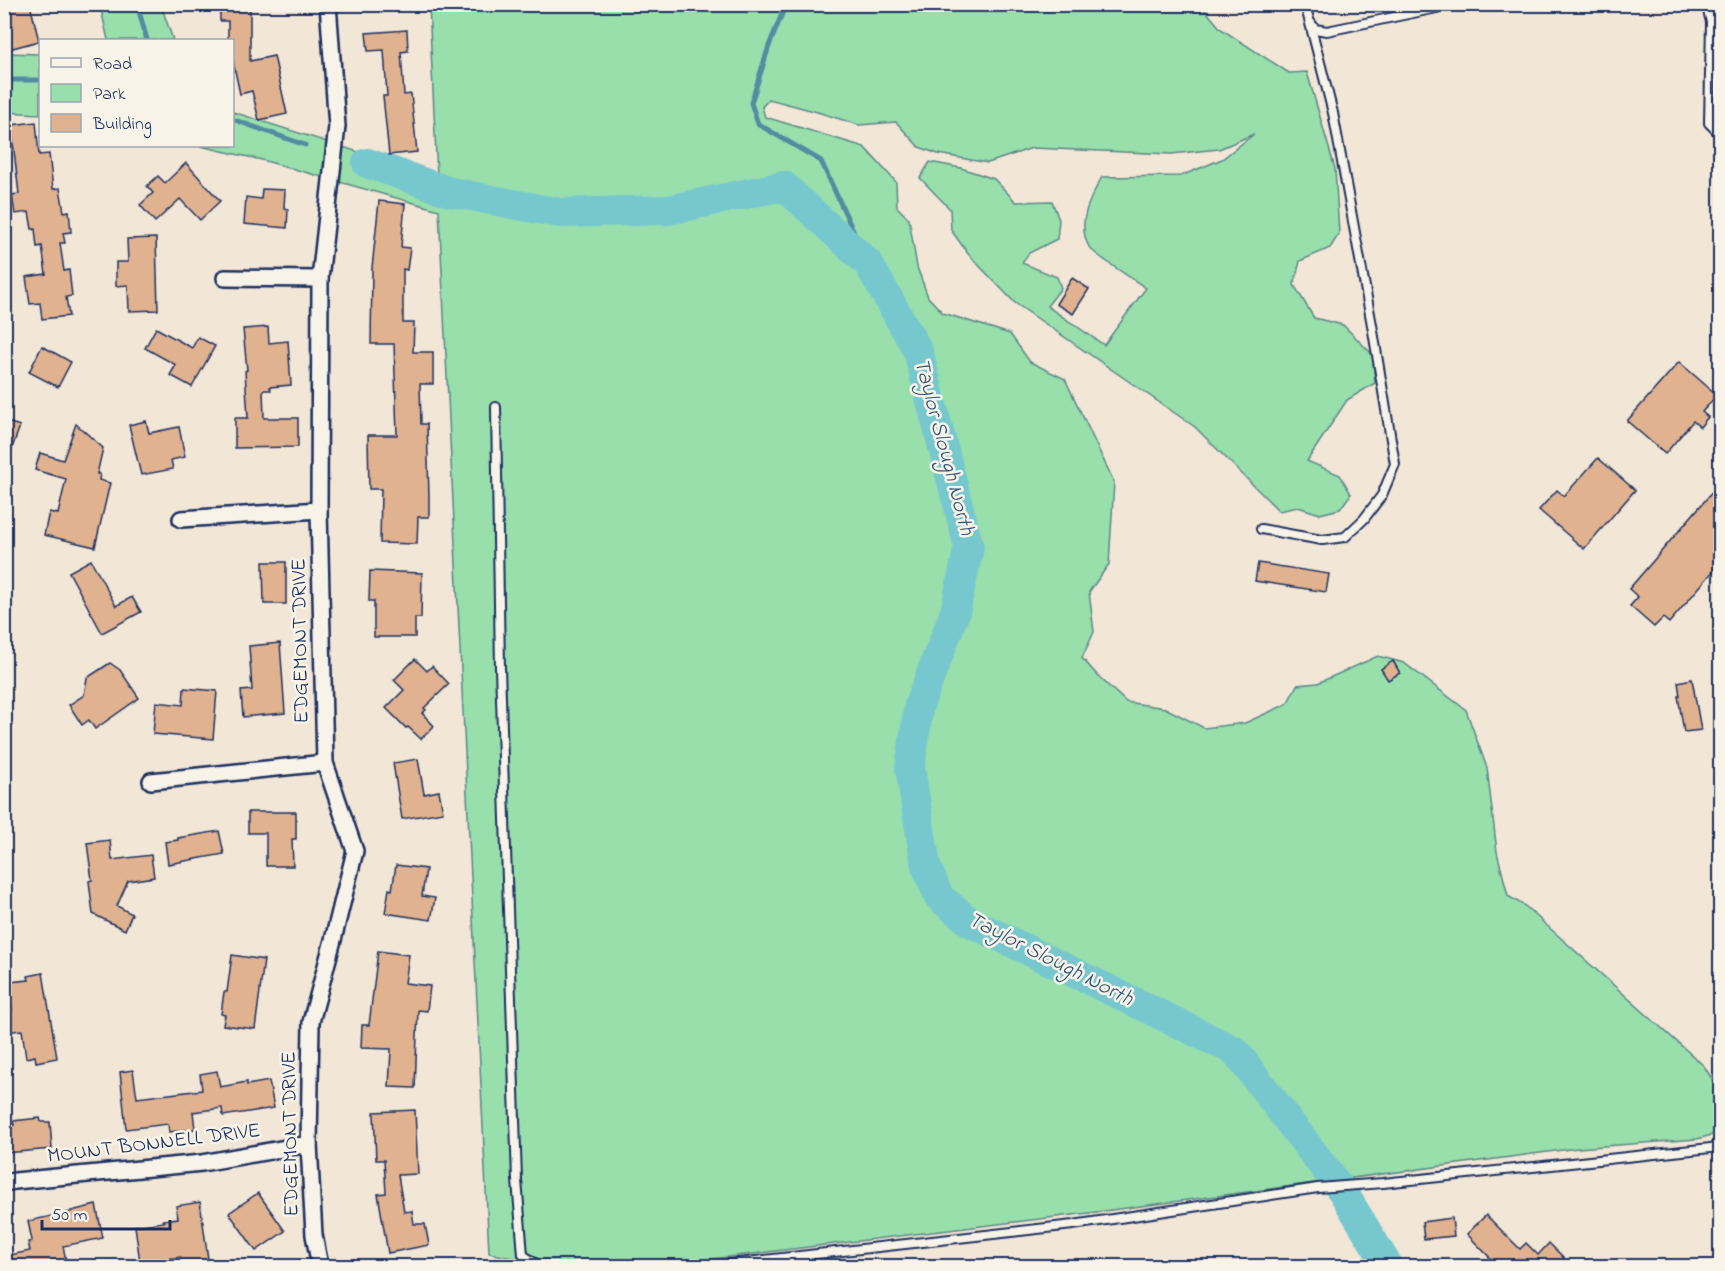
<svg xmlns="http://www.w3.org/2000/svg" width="1725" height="1271" font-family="'Indie Flower',sans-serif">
<rect width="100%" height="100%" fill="#f2e6d6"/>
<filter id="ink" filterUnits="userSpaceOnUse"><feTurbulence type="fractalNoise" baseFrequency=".0167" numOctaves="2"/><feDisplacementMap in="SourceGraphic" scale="12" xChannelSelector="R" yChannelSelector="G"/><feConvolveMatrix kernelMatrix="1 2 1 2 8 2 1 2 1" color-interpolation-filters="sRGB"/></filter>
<g filter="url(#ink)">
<g fill="#98dfac" stroke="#5a8785" stroke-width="1.5">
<polygon points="100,5 161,5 173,40 108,40"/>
<path d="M429,5H1201L1221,29L1289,73L1307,72L1335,169L1339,234L1330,248L1300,261L1294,285L1314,318L1343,325L1373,355L1375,383L1347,400L1307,461L1340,475L1351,494L1340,509L1320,514L1298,507L1279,511L1195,427L1015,303L969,255L951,230L950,209L920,178L930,162L961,168L994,179L1016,202L1052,201L1059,220L1057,239L1029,253L1022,263L1057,277L1061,288L1047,306L1104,345L1146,288C1137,282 1093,254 1089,247C1076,223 1090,198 1102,177L1181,176L1222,159L1254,134L1219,149L1171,154L1032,148L988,163L938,154L919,147L896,122L859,125L814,111L769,99L762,107L765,117L864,147L896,182L897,207L909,219L917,267L928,297L943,313L1010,334L1030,362L1065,379L1114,482L1109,564L1089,592L1094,632L1082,658L1098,676L1126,702L1165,708L1204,728L1245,723L1287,704L1297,685L1318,683L1378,656L1404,663L1466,710L1487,768L1497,852L1508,896L1525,906L1704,1066L1720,1092V1133L1697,1139L1578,1148L1089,1213L653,1266H548L489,1253L439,210L262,160L200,146H232L233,112L437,177Z"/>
<polygon points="4,53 40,54 40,114 5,112"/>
</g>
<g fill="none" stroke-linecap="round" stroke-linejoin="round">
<g stroke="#528ba1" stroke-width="5">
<polyline points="137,4 147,40"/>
<polyline points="786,4 769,46 751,103 758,124 821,161 868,263"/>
<polyline points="4,80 40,80"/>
<polyline points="232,119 305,145"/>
</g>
<polyline stroke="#77c8ce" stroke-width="30" points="367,163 450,192 560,213 668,210 784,186 868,263 918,351 969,547 955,612 919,705 910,768 926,866 939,897 970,922 1235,1051 1343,1192 1388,1266"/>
</g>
<g fill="#e0b290" stroke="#1b2f5e" stroke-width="1.5">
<polygon points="4,4 30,4 39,41 9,49 4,30"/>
<polygon points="220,4 250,4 250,61 274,56 287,114 259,120 252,91 240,94 232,57 232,40 228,40 228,21 220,21"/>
<polygon points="407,30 408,51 401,52 404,95 411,94 417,152 389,155 383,96 387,96 384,50 368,51 366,33"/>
<polygon points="36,122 39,155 49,154 53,189 60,188 64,212 69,211 71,232 63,233 65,243 60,243 64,271 69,270 72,296 66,297 69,316 42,319 40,303 30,304 26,277 46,274 42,246 37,247 35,229 32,229 29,212 15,214 12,195 19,194 11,125"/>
<polygon points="186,163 220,201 200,220 180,199 155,222 140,205 153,193 147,186 158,176 165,183"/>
<polygon points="262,189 285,190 284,208 288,209 287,228 244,224 246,197 261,199"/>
<polygon points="379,201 405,204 401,247 410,248 407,270 403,269 403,323 414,323 413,352 433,352 433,384 420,384 421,424 427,424 429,497 429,517 418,517 417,544 380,543 381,489 369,489 368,435 397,435 394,344 371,344 372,268"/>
<polygon points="156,238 158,310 129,311 128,285 116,286 116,262 128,262 127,239"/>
<polygon points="1072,278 1089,289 1073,314 1056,304"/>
<polygon points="268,327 269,343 288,341 291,385 270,387 271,390 263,390 264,418 298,418 298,447 235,448 235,418 248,418 245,371 247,370 243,329"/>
<polygon points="156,328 192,348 198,337 215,346 192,387 170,375 176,365 145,348"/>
<polygon points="42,346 71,362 58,387 29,372"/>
<polygon points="1679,362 1717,395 1702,412 1708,417 1700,427 1693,421 1665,454 1627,421"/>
<polygon points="4,421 20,426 6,465 4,464"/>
<polygon points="146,421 149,433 179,427 185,457 171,460 173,469 141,475 129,425"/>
<polygon points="76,424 103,448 97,474 100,474 99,480 110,483 95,547 44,535 49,512 58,514 66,479 35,470 40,453 63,460"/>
<polygon points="1598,458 1635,490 1584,549 1539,510 1557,490 1564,496"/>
<polygon points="1720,483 1720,563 1669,623 1663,618 1654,627 1630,606 1638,597 1629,589"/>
<polygon points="91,560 116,606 132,597 141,612 102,633 69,572"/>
<polygon points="263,562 286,562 286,604 264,604"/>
<polygon points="1258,563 1329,574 1326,592 1255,581"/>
<polygon points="370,571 422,573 421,618 415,618 415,637 374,637 374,601 369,601"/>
<polygon points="280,643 285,713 243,717 241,691 252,690 249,646"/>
<polygon points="415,659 427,671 432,666 449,684 424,708 426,710 422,713 434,726 421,739 408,727 406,728 386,708 404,690 394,680"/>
<polygon points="1393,661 1400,673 1388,680 1381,669"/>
<polygon points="110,663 120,670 139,698 95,729 89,720 82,725 69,705 84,695 87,678"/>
<polygon points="1692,679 1701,730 1684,732 1678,696 1680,696 1678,682"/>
<polygon points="184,688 217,691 213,739 153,734 156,702 183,705"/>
<polygon points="418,759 424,794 439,791 443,812 402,819 393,763"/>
<polygon points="248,812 296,812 296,839 292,839 293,866 266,866 266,833 248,833"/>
<polygon points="219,831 224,854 168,864 165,842 178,840 178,838"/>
<polygon points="110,840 112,860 151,855 154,877 128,881 117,906 132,914 125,930 93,914 89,881 92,880 87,843"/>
<polygon points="396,865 426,869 422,896 435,898 431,920 385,913 389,889 392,890"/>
<polygon points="378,951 409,955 405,983 430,986 427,1011 418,1010 415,1088 389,1087 391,1049 361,1048 362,1025 369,1025"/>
<polygon points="232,955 264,960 255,1029 223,1025 225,1015 221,1014 224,992 227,992"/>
<polygon points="43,973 57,1058 36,1062 35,1056 26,1058 22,1030 4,1032 4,1012 12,1011 9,982 29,980 28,976"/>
<polygon points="133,1070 137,1098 202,1090 200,1074 217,1071 220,1087 247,1082 247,1085 269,1081 274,1108 223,1116 222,1108 193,1112 195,1129 169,1132 168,1124 126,1129 120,1072"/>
<polygon points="415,1110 418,1174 398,1175 404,1212 412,1211 414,1224 425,1224 429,1245 388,1253 378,1194 386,1193 384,1160 376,1160 374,1112"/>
<polygon points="40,1118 41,1122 50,1122 52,1149 5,1153 4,1126 14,1125 13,1121"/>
<polygon points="258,1193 285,1231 256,1251 229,1213"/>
<polygon points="200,1202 208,1259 203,1260 204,1266 182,1266 181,1257 140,1262 135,1226 164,1222 163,1220 178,1218 176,1206"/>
<polygon points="96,1205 103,1238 63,1246 67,1266 13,1266 10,1255 30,1251 28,1242 32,1241 28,1221 71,1212 71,1211"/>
<polygon points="1486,1215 1520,1249 1526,1243 1538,1255 1549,1243 1564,1258 1555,1266 1498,1266 1467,1234"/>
<polygon points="1452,1218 1454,1236 1424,1239 1422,1222"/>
</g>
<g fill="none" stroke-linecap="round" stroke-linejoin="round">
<g stroke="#1b2f5e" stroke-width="12">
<g id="lane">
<polyline points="1706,4 1711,22"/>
<polyline points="1720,19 1711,22 1709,123 1720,134"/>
<polyline points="1311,23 1315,29 1327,31 1456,4"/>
<polyline points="496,407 500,668 517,1180 523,1255 539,1266"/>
<polyline points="1261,529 1322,540 1345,537 1364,519 1382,495 1395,464 1372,325 1333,113 1305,4"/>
<polyline points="711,1266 1073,1225 1318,1188 1383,1183 1720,1147"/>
</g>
</g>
<g stroke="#1b2f5e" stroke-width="20">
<g id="street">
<polyline points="225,278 320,279"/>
<polyline points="181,519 319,510"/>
<polyline points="151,781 325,763"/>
<polyline points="4,1183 15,1181 202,1163 309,1144"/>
<polyline points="320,1266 314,1235 309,1144 311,1022 333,940 355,851 325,763 319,510 320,279 337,126 328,4"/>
</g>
</g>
<use href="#lane" stroke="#f7f3e8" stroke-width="8"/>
<use href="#street" stroke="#f7f3e8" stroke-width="15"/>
</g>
</g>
<g text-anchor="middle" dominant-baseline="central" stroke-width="5" stroke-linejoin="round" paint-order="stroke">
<g font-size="21" fill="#1b2f5e" stroke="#f7f3e8">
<text transform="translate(301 641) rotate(-91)">EDGEMONT DRIVE</text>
<text transform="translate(291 1134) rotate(-91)">EDGEMONT DRIVE</text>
<text transform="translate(154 1144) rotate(-7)">MOUNT BONNELL DRIVE</text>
</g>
<g font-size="22" font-style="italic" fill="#32557a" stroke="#f7f3e8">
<text transform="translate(943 447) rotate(75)">Taylor Slough North</text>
<text transform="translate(1050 960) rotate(27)">Taylor Slough North</text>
</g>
</g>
<rect width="1725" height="1271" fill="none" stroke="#f7f3e8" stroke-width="24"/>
<rect x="12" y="12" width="1701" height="1247" fill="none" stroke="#1b2f5e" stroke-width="2" filter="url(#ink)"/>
<rect x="39" y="39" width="195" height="108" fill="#f7f3e8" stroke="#9fa5b1" stroke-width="1.5"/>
<rect x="51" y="58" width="30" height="9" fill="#f7f3e8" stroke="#9fa5b1" stroke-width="1.5"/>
<text x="93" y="69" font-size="18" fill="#1b2f5e">Road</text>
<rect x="51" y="84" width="30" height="18" fill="#98dfac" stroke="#9fa5b1" stroke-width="1.5"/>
<text x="93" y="99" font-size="18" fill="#1b2f5e">Park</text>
<rect x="51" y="114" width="30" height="18" fill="#e0b290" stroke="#9fa5b1" stroke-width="1.5"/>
<text x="93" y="129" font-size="18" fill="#1b2f5e">Building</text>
<path d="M42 1220v9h128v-9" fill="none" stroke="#1b2f5e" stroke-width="3"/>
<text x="51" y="1220" font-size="18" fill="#1b2f5e" stroke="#f7f3e8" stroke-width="4.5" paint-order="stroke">50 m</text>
</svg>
